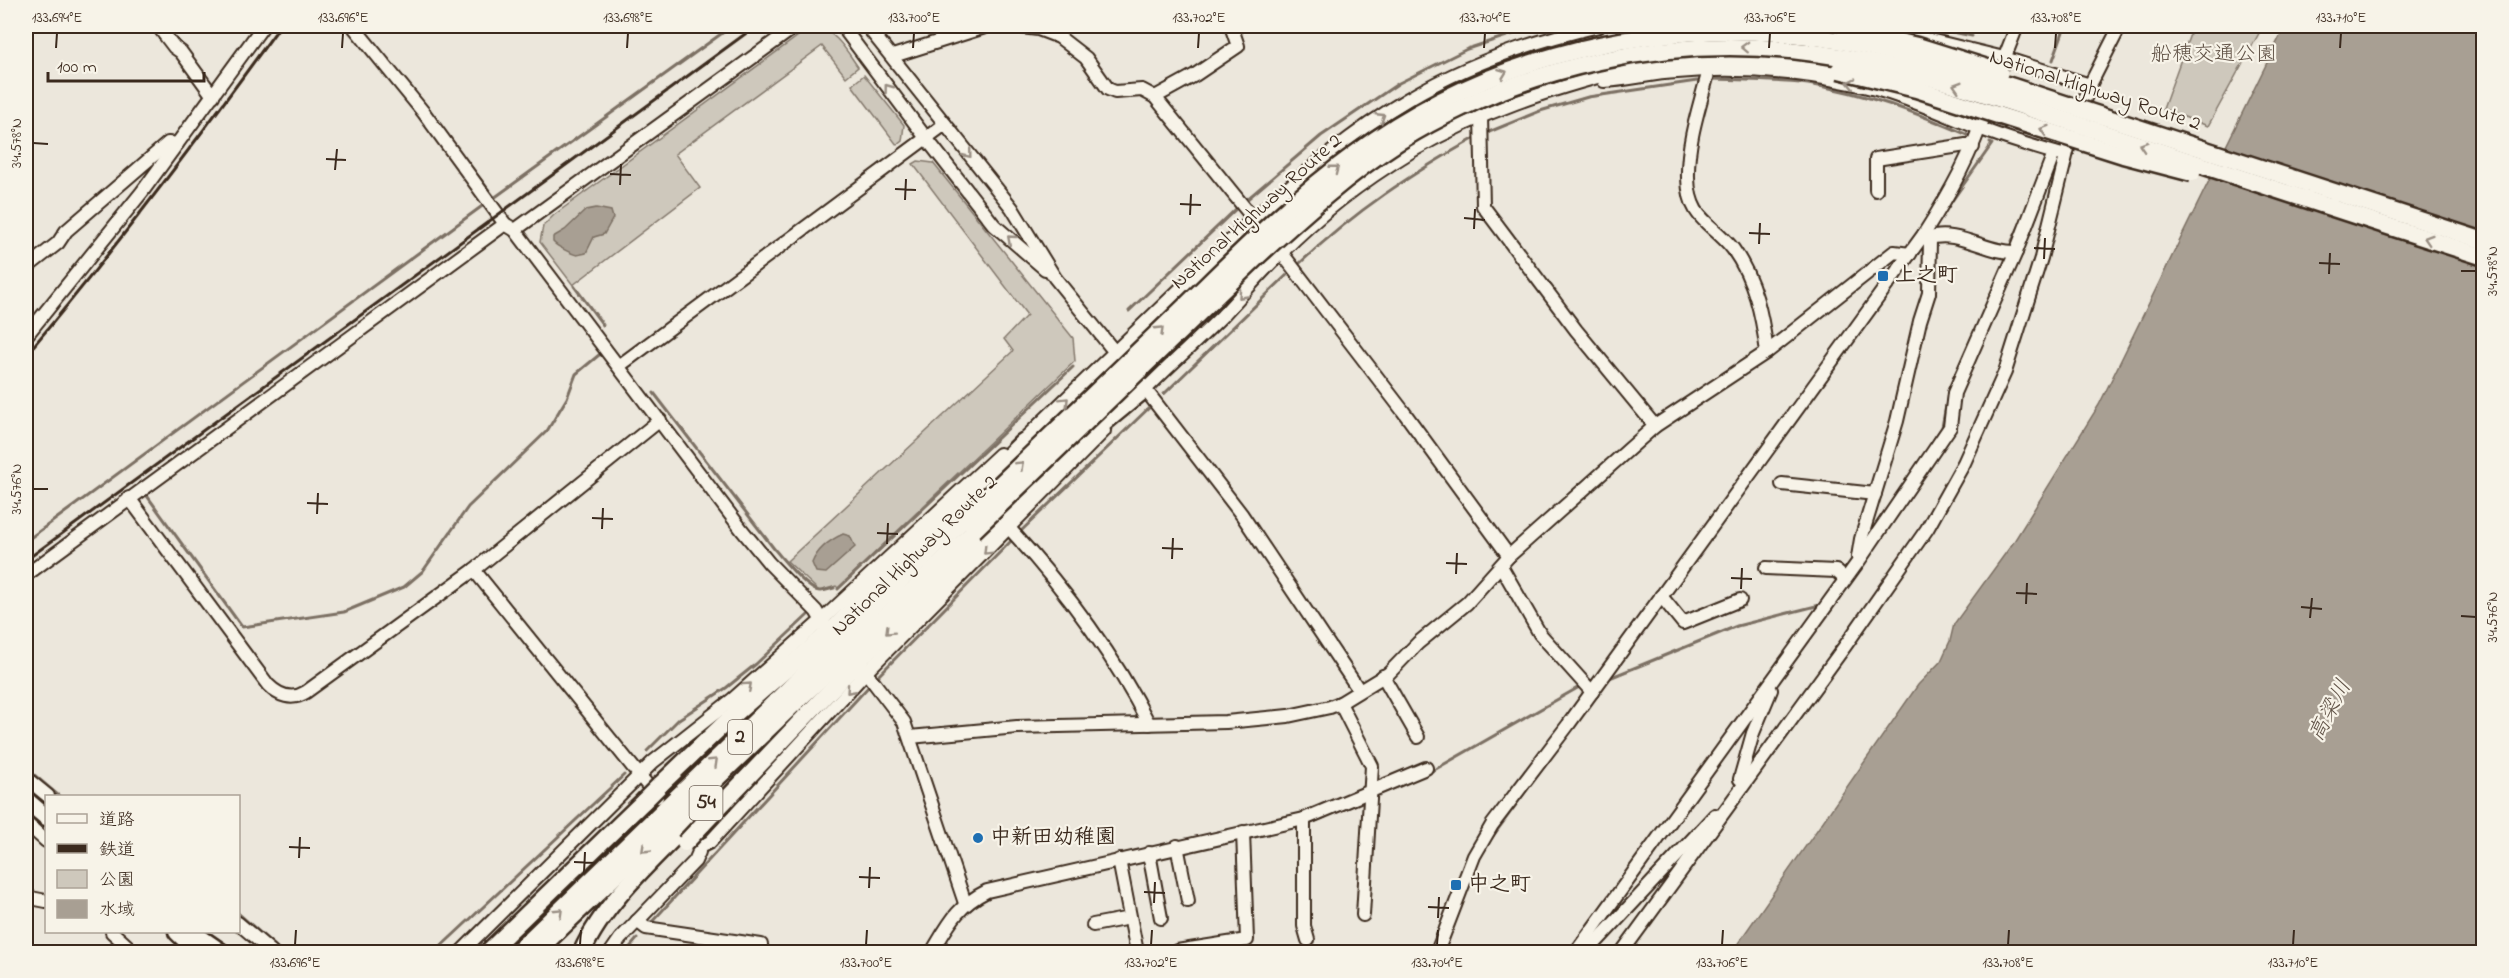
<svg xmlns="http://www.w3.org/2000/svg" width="2509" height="978" font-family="'Indie Flower','Klee One',sans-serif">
<rect width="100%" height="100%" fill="#ece7dc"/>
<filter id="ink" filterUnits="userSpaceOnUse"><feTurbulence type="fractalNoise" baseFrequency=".0167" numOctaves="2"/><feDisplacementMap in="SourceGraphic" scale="12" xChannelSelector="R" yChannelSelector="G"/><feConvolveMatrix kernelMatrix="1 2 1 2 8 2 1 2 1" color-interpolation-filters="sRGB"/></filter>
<g filter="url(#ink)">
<g fill="#cec8bc" stroke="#84796d" stroke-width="1.5">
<polygon points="2193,26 2263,26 2208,126 2163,109"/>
<path d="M816,28C835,29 848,53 858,67L846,77L822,46L675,154L700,188L573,285L540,242L543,226L554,215L801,34Z"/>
<polygon points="864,75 904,125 902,141 897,145 852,85"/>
<polygon points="918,161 933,163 1073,338 1075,361 838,588 836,586 819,591 787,561 1013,351 1004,339 1027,315 913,164"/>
</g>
<g fill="#a89f93" stroke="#7c7064" stroke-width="1.5">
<polygon points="2285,26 2483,26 2483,952 1732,952 1918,685 1941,661 1950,641 1954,624 2013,543 2099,405"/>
<path d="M596,208L611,211L613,218L604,234L594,237L586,253L577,255C572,254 556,246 553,242V237L565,230L586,210Z"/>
<path d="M843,534L850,536L855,547L826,573L816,572L812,563C817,550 830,540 843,534Z"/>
</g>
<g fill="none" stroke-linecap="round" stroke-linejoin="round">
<g stroke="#7c7064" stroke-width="3">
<polyline points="361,26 369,36"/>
<polyline points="1924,26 1972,36"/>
<polyline points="2053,60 2065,26"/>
<path d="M1711,79C1743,80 1776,80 1808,84C1865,93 1918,113 1970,136"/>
<polyline points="1489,132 1540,111 1588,97 1697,81"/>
<polyline points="465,159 494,197"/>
<polyline points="494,198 732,26"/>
<polyline points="1245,201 1321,136 1399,83 1467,49 1537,26"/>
<polyline points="1947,208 1992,144 1990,143"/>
<polyline points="2012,241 2023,218"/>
<path d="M1300,263C1357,210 1409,175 1477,137"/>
<polyline points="574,286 603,325"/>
<polyline points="1129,311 1238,207"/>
<polyline points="1953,380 1975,331"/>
<path d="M654,393L775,550C783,559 808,591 820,591C824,591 830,589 834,588"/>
<polyline points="1164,394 1291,271"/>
<polyline points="1934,439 1942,427 1948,395"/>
<polyline points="145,493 242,627 344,612 404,587 423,571 468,507 547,431 567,398 576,374 599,355"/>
<polyline points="1020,532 1152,405"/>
<polyline points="26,541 485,204"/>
<polyline points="838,589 1073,367"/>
<polyline points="878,676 1013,539"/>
<polyline points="1607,679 1737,626 1820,605"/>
<polyline points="647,751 679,719 726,688 756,664 808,615"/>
<polyline points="26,768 59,796"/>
<polyline points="1427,774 1581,686"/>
<polyline points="1308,824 1325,817"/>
<polyline points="1487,844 1545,765"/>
<polyline points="238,913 282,952"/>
<polyline points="650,924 870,685"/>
<polyline points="1447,941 1459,911"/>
<polyline points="435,952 624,775"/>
<polyline points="626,952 637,939"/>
</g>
<g stroke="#3b2a1e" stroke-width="16">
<g id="minor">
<polyline points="158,26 174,47 181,52 213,96"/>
<polyline points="353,26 424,113 505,224 515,230 742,530 769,563 816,611 825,626"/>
<polyline points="842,26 926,138 994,225 1045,269"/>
<polyline points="867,26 1012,208 1055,278 1118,356"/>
<polyline points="1013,26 1038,29 1059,37 1086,58 1108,89 1115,92 1142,90 1155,97 1257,223"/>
<polyline points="1872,26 2004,58 2090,85"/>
<polyline points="893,56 988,26"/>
<path d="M1709,70C1700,105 1687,141 1688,178C1689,221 1712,222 1733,249C1755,280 1762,315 1767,352"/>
<polyline points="1997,77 2017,26"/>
<path d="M1604,81C1628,80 1652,73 1677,72C1734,67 1793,71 1850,83C1896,92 1936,111 1979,128C2006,139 2034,147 2062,155"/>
<polyline points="1155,97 1195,75 1238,46 1231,26"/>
<polyline points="1481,116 1483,206 1576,330 1655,426"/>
<polyline points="2078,116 2090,85 2120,26"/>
<polyline points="1876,190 1876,159 1966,145 1973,147"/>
<polyline points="515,230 796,26"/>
<path d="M1928,239C1956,228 1989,254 2016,252"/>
<polyline points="1278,248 1403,411 1509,556"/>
<polyline points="26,268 58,243 66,231 168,143 177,144"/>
<polyline points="26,336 142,192 263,26"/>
<polyline points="619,366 945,124"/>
<polyline points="1141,384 1242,515 1359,690"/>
<path d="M1140,395C1166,368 1195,343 1222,316C1242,295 1260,273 1281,253C1319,214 1364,180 1410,152C1478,112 1551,89 1627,69L1624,26"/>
<path d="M1018,445L1253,219C1301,176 1352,132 1408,99C1467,64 1533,41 1599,26"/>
<polyline points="1782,484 1875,494"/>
<path d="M129,498L268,685C279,696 292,701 306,692L474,570L660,420"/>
<path d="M1009,528C1064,588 1112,651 1149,724"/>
<polyline points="1858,557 1861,539 1897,421 1920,321 1929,293 1930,241 1924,234"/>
<polyline points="1501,566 1540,634 1592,692"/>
<polyline points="1766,568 1836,571 1844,578"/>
<polyline points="474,570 657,797"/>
<polyline points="26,575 505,224"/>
<polyline points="1661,596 1683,623 1740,600"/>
<polyline points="862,667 904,722 965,903"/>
<polyline points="1383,676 1418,737"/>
<polyline points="1340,703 1372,766 1363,915"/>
<polyline points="910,737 1017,727 1226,722 1288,716 1330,707 1340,703 1389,673 1418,643 1467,603 1509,556 1655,426 1767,352 1894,252 1910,254"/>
<polyline points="26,778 48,796"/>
<polyline points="1744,782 1740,779 1753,733 1771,690"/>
<polyline points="1304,819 1304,926 1308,940"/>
<polyline points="26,823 46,841"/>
<polyline points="1177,846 1188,901"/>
<polyline points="700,847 710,842 866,672 1104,431"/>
<polyline points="1149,853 1161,918"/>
<polyline points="1119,860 1137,952"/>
<polyline points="26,897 46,901"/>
<polyline points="637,921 646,928 761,945 762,952"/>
<polyline points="238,923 272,952"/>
<polyline points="1093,925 1130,918"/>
<polyline points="112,932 134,952"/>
<polyline points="1177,951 1247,940 1243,832"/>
<polyline points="461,952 653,762 733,699 822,620 1000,454"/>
<polyline points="611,952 620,939 695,861 699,852 697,841"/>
<path d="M932,952C949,924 957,906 987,891L1304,819L1426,768"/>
<path d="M1437,952L1474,856L1492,825L1568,725L1924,234C1952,190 1971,155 1988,105"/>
<polyline points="1576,952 1858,562 1950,427 1954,393 2016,252 2054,153"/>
<polyline points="1587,952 1715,815"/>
<polyline points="1622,952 1845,646 1927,529 1964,463 2005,372 2041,258 2072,132"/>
</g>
</g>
<g stroke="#3b2a1e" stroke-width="21">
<g id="highway">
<polyline points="1824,26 1845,29"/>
<path d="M1627,69C1698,58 1768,58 1839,70"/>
<polyline points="660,785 726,722 837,625 1023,442"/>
<polyline points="26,800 46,817"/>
<polyline points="702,825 864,655 1071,450 1145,389"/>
<polyline points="177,932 198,952"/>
<polyline points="192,932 221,952"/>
<polyline points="488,952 644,801"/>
<polyline points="517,952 963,520"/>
<polyline points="536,952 973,532"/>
<path d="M582,952C605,900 659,854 698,813"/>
</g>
</g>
<use href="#minor" stroke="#f7f3e8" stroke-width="12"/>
<use href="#highway" stroke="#f7f3e8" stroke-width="16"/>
<g stroke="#3b2a1e" stroke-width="3">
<path d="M26,355C115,249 199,138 280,26"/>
<polyline points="26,560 756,26"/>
</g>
<g stroke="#3b2a1e" stroke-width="21" stroke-linecap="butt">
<g id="highway-bridge">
<polyline points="1845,29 1917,46 2000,72"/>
<polyline points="1839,70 1916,89 2123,155 2192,173"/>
<path d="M963,520C1034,452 1105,383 1176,315C1234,259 1290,201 1355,154C1476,64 1629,22 1779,33C1859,39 1937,63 2013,87L2484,241"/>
<path d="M973,531L1260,254C1304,214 1348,174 1398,142C1523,65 1670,33 1815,53C1913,66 2008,102 2101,132C2228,174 2356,216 2484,257"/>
<polyline points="644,801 660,785"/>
<polyline points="685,843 702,825"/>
</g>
</g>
<use href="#highway-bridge" stroke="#f7f3e8" stroke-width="16"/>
</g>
<defs><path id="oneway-chevron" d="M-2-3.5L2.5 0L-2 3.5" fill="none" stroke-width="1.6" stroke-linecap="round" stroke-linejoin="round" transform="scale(1.5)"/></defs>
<g stroke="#998e83">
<use href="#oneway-chevron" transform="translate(1745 47) rotate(-178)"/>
<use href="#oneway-chevron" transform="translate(1503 73) rotate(-21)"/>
<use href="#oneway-chevron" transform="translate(1851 83) rotate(-168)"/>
<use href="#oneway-chevron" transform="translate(1957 86) rotate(-163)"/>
<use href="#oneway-chevron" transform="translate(888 88) rotate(-127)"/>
<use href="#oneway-chevron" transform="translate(1381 117) rotate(-33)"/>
<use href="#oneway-chevron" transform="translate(2044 130) rotate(-162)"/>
<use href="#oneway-chevron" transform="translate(2143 146) rotate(-162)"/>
<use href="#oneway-chevron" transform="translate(968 154) rotate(51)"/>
<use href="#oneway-chevron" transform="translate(1335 169) rotate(-38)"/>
<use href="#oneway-chevron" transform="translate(1011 239) rotate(-139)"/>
<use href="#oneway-chevron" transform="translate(2428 239) rotate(-162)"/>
<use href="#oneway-chevron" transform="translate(1242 295) rotate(133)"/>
<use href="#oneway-chevron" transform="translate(1160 330) rotate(-44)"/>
<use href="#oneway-chevron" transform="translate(1065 401) rotate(-45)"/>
<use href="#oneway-chevron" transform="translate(1020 465) rotate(-44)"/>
<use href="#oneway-chevron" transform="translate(987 551) rotate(135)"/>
<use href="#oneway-chevron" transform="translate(889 631) rotate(135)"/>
<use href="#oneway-chevron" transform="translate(748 686) rotate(-42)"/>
<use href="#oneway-chevron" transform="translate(850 690) rotate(132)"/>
<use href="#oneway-chevron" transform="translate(714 762) rotate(-44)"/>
<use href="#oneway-chevron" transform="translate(645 849) rotate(137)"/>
<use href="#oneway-chevron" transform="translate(559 912) rotate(-44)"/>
</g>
</g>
<path fill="none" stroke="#3b2a1e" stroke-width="2" d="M56,48L57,33M342,48L343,33M627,48L628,33M913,48L914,33M1198,48L1199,33M1484,48L1485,33M1769,48L1770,33M2055,48L2056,33M2340,48L2341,33M33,143L48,144M326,159L346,160M335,170L337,149M610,174L631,175M620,185L621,164M895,189L916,190M905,200L906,179M1180,204L1201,205M1190,215L1191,194M1464,218L1485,220M1474,229L1475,209M1749,233L1770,234M1759,244L1760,223M2034,248L2055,249M2044,259L2045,238M2319,263L2340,264M2461,271H2476M2329,274L2330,253M33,489H48M307,503L328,504M317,514L318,493M592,518L613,519M602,529L603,508M877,533L898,534M887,544L888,523M1162,548L1183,549M1172,559L1173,538M1446,563L1467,564M1456,574L1457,553M1731,578L1752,579M1741,589L1742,568M2016,593L2037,594M2026,604L2027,583M2301,607L2322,609M2461,616L2476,617M2310,618L2312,598M289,847L310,848M299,858L300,837M574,862L595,863M584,873L585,852M859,877L880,878M869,888L870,867M1144,892L1165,893M1154,903L1155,882M1428,907L1449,908M1438,918L1439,897M295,945L296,930M580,945L581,930M866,945L867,930M1151,945L1152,930M1437,945L1438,930M1722,945L1723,930M2008,945L2009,930M2293,945L2294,930"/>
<g fill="#1f6fb2" stroke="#f7f3e8" stroke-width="2">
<rect x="1877" y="270" width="12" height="12" rx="3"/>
<circle cx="978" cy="838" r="6"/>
<rect x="1450" y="879" width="12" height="12" rx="3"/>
</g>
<g text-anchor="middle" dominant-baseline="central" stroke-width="4.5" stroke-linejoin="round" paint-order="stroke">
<g fill="#f7f3e8" stroke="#73665b" stroke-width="1.5">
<rect x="728" y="720" width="24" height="34" rx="4.5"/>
<rect x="689.5" y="786" width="33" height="34" rx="4.5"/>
</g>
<g font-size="20" font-weight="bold" fill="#3b2a1e">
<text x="740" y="737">2</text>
<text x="706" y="803">54</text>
</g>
<g font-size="21" fill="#605246" stroke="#f7f3e8">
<text x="2214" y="55">船穂交通公園</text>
</g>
<g font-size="21" fill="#3b2a1e" stroke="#f7f3e8">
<text transform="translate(2095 91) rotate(18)">National Highway Route 2</text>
<text transform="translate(1257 212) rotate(-42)">National Highway Route 2</text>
<text transform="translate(915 556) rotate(-44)">National Highway Route 2</text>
</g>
<g font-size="21" font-weight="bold" fill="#3b2a1e" stroke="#f7f3e8" text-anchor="start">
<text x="1895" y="276">上之町</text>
<text x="990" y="838">中新田幼稚園</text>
<text x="1468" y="885">中之町</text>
</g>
<g font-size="22" font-style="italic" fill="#615347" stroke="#f7f3e8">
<text transform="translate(2331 711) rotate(-62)">高梁川</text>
</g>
</g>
<rect width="2509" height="978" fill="none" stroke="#f7f3e8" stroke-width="66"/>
<rect x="45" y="795" width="195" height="138" fill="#f7f3e8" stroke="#aca397" stroke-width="1.5"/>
<rect x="57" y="814" width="30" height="9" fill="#f7f3e8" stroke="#aca397" stroke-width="1.5"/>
<text x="99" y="825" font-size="18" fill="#3b2a1e">道路</text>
<rect x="57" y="844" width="30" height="9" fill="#3b2a1e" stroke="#aca397" stroke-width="1.5"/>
<text x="99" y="855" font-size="18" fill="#3b2a1e">鉄道</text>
<rect x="57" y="870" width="30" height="18" fill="#cec8bc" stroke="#aca397" stroke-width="1.5"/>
<text x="99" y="885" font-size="18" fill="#3b2a1e">公園</text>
<rect x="57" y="900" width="30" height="18" fill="#a89f93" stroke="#aca397" stroke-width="1.5"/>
<text x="99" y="915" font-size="18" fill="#3b2a1e">水域</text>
<path d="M48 72v9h156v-9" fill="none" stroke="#3b2a1e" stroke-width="3"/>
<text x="57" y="72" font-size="18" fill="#3b2a1e" stroke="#f7f3e8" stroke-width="4.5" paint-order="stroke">100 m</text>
<rect x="33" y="33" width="2443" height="912" fill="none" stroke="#3b2a1e" stroke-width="2"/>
<g font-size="15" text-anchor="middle" fill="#3b2a1e">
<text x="57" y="22">133.694°E</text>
<text x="343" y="22">133.696°E</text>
<text x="628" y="22">133.698°E</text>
<text x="914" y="22">133.700°E</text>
<text x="1199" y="22">133.702°E</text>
<text x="1485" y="22">133.704°E</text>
<text x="1770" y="22">133.706°E</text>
<text x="2056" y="22">133.708°E</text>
<text x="2341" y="22">133.710°E</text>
<text transform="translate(16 143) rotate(-90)" y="5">34.578°N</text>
<text transform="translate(2492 271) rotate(-90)" y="5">34.578°N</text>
<text transform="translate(16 489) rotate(-90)" y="5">34.576°N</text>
<text transform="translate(2492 617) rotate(-90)" y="5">34.576°N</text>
<text x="295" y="967">133.696°E</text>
<text x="580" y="967">133.698°E</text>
<text x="866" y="967">133.700°E</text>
<text x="1151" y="967">133.702°E</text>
<text x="1437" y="967">133.704°E</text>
<text x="1722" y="967">133.706°E</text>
<text x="2008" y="967">133.708°E</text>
<text x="2293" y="967">133.710°E</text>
</g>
</svg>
